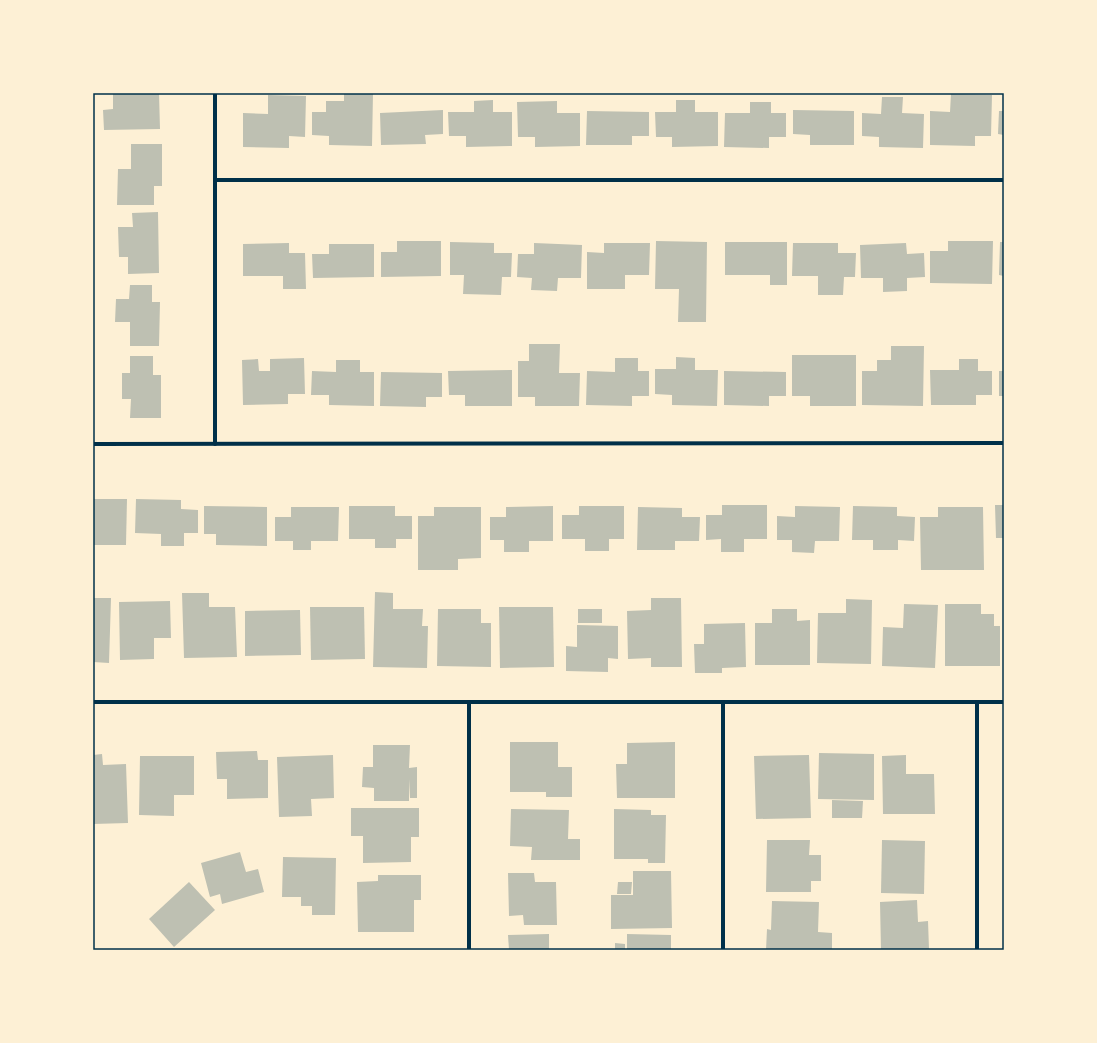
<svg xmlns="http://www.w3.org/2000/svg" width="1097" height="1043" font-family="Cabin,sans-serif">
<rect width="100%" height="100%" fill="#fdf0d5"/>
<g fill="#bec0b2">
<polygon points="113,93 159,93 160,129 104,130 103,110 113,109"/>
<polygon points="344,93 373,93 372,146 329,145 329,136 312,135 312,112 326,112 326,101 344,101"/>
<polygon points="951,94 992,95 991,136 975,136 975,146 930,145 930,111 950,112"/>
<polygon points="268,95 306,96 305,137 289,136 289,148 243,147 243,113 268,114"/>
<polygon points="882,97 903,97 902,113 924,114 923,148 879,147 879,137 862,136 862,113 881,114"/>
<polygon points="493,100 493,112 512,112 512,146 466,147 466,136 449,136 448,112 474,112 474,101"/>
<polygon points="676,100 695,100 695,112 718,112 718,146 672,147 672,137 656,137 655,112 676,112"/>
<polygon points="557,101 557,113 580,113 580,146 535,147 535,137 518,137 517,102"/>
<polygon points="750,102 771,102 771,113 786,113 786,137 769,137 769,148 724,147 725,113 750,113"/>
<polygon points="443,110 443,134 425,135 426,144 381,145 380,113"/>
<polygon points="793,110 854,111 854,145 810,145 810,135 793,134"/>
<polygon points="587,111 649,112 649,136 632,136 632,145 586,145"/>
<polygon points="999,111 1004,111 1004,135 998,134"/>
<polygon points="131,144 162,144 162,186 154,186 154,205 117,205 118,169 131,169"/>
<polygon points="158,212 159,273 128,274 128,257 119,257 118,227 133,227 132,213"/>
<polygon points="397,241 441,241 441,276 381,277 381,252 397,252"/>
<polygon points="656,241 707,242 706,322 678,322 679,289 655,289"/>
<polygon points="948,241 993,241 992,284 930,283 930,251 948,251"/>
<polygon points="450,242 494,243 494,253 512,253 511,277 502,277 501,295 463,294 464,275 450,275"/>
<polygon points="725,242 787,242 787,285 770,285 770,275 725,275"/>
<polygon points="1000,242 1004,242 1004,276 999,275"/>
<polygon points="289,243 289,253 305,253 306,289 283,289 283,276 243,276 243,244"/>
<polygon points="534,243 582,245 581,278 558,278 557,291 531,290 532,278 517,277 518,254 534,254"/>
<polygon points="604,243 650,243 649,275 625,275 625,289 587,289 587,252 604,253"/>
<polygon points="793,243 838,243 838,253 856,253 855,277 844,277 843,295 818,295 818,276 792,276"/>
<polygon points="906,243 907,254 924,253 925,277 907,278 907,291 883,292 883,278 861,278 860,245"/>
<polygon points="329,244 374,244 374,277 313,278 312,254 329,254"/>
<polygon points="130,285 152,285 152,302 160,302 159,346 130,346 130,322 115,322 116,299 129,299"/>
<polygon points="529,344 560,344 559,373 580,373 579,406 535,406 535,397 518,397 518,361 529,361"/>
<polygon points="891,346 924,346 923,406 862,405 862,371 877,371 877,360 891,360"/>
<polygon points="792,355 856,355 856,406 810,406 810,396 792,396"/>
<polygon points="130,356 153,356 153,375 161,375 161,418 130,418 131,399 122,399 122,373 130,373"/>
<polygon points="676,357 695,358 695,370 718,370 717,406 672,405 672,395 655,394 655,369 676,369"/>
<polygon points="304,358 305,394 288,394 288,404 243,405 242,360 258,359 259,371 270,371 270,359"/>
<polygon points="615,358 638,358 638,371 649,371 649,396 632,396 632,406 586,405 587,371 615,372"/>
<polygon points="959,359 978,359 978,371 992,371 992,395 976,395 976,405 931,405 930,370 959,370"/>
<polygon points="336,360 360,360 360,372 374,372 374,406 329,405 329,395 311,395 312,371 336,372"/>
<polygon points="512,370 512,406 465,406 465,395 449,395 448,371"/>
<polygon points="724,371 786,372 786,396 769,396 769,406 724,405"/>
<rect x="999" y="371" width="5" height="25"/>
<polygon points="381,372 442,373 442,397 426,397 426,407 380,406"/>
<polygon points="93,499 127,499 126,545 93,545"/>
<polygon points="136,499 181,500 181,509 198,510 198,533 184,533 184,546 161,546 161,534 135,533"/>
<polygon points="722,505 767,505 767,539 744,539 744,552 721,552 721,539 706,540 706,515 722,515"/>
<polygon points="995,505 1004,505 1004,538 996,538"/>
<polygon points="204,506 267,507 267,546 216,545 216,534 204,534"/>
<polygon points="349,506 395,506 395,516 412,516 412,539 396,539 396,548 375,548 375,539 349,539"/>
<polygon points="553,506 553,541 529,541 529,552 504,552 504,540 490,540 490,517 506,517 506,507"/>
<polygon points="579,506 624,506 624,539 609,539 609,551 585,551 585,539 562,539 562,515 579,515"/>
<polygon points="795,506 840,507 839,541 815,541 814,553 792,552 792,540 777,540 777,516 795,517"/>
<polygon points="853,506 897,507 897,516 915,517 914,541 898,540 898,550 873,550 873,540 852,540"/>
<polygon points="291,507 339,507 338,541 311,541 311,550 293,550 293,541 275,541 275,517 291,517"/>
<polygon points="434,507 481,507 481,558 458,559 458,570 418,570 418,516 434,516"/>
<polygon points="638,507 682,508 682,517 700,517 699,541 675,541 675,550 637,550"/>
<polygon points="938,507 983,507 984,570 921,570 920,517 938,517"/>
<polygon points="375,592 393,593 393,609 423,609 422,626 428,626 427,668 373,667"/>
<polygon points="182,593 209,593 209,607 235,607 237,657 184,658"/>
<polygon points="93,598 111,598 109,663 93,662"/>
<polygon points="651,598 681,598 682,667 651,667 651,658 628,659 627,611 651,610"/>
<polygon points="846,599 872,600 871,664 817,663 818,613 846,613"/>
<polygon points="170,601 171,638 154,638 154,659 120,660 119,602"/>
<polygon points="904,604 938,605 935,668 882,666 883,627 903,628"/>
<polygon points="945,604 981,604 981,614 994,614 994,626 1000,626 1000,666 945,666"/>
<polygon points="310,607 364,607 365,659 311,660"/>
<polygon points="499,607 553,607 554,667 500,668"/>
<polygon points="438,609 481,609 481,623 491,623 491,667 437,666"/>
<rect x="578" y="609" width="24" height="14"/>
<polygon points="772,609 797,609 797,621 810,620 810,665 755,665 755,623 772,623"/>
<polygon points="300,610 301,655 245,656 245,611"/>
<polygon points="745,623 746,667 722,668 722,673 695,673 694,644 704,644 704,624"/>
<polygon points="577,625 618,626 618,659 608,658 608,672 566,671 566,646 577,647"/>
<polygon points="510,742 558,742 558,767 572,767 572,797 546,797 546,792 510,792"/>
<polygon points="675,742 675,798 617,798 616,764 627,764 627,743"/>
<polygon points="373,745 410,745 409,768 417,767 417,798 410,798 409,779 409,801 374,801 374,788 362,787 363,767 373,767"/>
<polygon points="257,751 258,760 268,760 268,798 227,799 227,779 217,779 216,752"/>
<polygon points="819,753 874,754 874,800 818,799"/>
<polygon points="102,754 103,765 126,764 128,823 93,824 93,755"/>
<polygon points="333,755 334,798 311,799 312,816 279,817 277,757"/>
<polygon points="809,755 811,818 756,819 754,756"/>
<polygon points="906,755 906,774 934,774 935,814 883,814 882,756"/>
<polygon points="140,756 194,756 194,795 174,795 174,816 139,815"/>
<polygon points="832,800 863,801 862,818 832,818"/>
<polygon points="351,808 419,808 419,837 411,837 411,862 363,863 363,836 351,836"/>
<polygon points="511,809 569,810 568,839 580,839 580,860 531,860 532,847 510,846"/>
<polygon points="614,809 651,810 651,815 666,815 665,863 648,863 648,859 614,859"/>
<polygon points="767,840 810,840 809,855 821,855 821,881 811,881 811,892 766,892"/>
<polygon points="882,840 925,841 924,894 881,893"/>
<polygon points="240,852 246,872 258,869 264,892 222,904 220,894 210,897 201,863"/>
<polygon points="283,857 336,858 335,915 312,915 312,906 301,906 301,897 282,897"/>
<polygon points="633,871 671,871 672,928 611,929 611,895 633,895"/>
<polygon points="508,873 534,873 535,882 556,882 557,925 524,925 523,915 509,916"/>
<polygon points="378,875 421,875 421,900 414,900 414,932 358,932 357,882 378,881"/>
<polygon points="189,882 215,910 174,947 149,919"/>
<polygon points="618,882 632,882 631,894 617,894"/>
<polygon points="917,900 918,922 928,921 929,949 881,950 880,902"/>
<polygon points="772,901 819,902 818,932 832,933 832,950 766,950 767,929 771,930"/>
<polygon points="549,934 549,950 509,950 508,935"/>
<polygon points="627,934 671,935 671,950 627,950"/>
<polygon points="615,943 625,944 625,950 615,950"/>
</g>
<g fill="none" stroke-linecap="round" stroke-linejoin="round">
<g stroke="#003049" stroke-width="4">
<polyline points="215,93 215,444"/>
<polyline points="215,180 1004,180"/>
<polyline points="93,444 1004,443"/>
<polyline points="93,702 1004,702"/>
<polyline points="469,702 469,950"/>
<polyline points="723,702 723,950"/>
<polyline points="977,702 977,950"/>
</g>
</g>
<rect width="1097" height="1043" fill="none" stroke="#fdf0d5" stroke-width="188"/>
<rect x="94" y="94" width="909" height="855" fill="none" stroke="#003049" stroke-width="1.5"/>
</svg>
